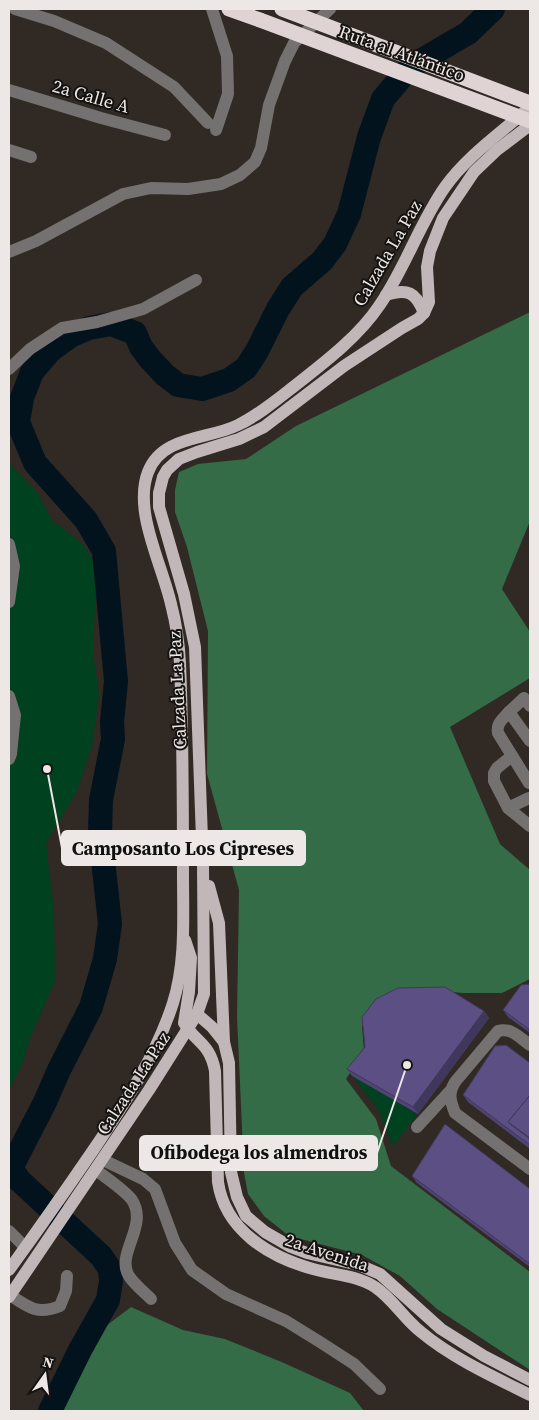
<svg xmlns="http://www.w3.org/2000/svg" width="539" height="1420" font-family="'Source Serif 4',serif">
<rect width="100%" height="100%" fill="#302924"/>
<g fill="#00411f">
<polygon points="9,463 37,492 52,520 83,544 97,568 93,652 99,694 92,746 77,791 46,843 54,911 55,981 30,1038 23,1062 9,1090"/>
<polygon points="352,1076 418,1114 393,1146 378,1109"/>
</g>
<g fill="#336c47">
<polygon points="530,312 530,521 502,589 530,632 530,678 450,727 500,844 530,870 530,979 502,993 463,993 427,990 375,1004 362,1026 364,1051 346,1079 376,1119 391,1166 530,1272 530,1370 437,1309 400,1276 362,1255 289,1236 264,1216 248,1194 244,1173 237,1017 239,890 207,774 208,631 187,547 175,512 175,490 179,472 198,464 246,459 296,426"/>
<polygon points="131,1307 183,1330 225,1339 284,1363 350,1393 364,1411 62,1411 106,1326"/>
</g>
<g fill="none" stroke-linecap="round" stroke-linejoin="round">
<polyline stroke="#02131e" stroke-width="24" points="50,1411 80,1350 108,1300 111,1281 110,1269 101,1256 19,1180 11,1168 45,1102 59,1070 91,1007 105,959 110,924 100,833 101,800 113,739 112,722 116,681 104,551 86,520 35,463 18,422 22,398 32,372 51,350 70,336 89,328 111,324 135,333 141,347 150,359 165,375 178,385 202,389 229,380 246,368 257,351 278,309 292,287 322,261 335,244 349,214 369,137 383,99 410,67 468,33 493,9"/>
<g stroke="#757171" stroke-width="12">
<polyline points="15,9 54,21 106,43 174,87 208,123"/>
<polyline points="212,9 227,56 228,94 216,130"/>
<polyline points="9,90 101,118 165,135"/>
<polyline points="9,150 31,157"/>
<polyline points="9,252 36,241 123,194 151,188 188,189 221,184 240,175 255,162 261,148 269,105 285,61 294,43 330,9"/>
<polyline points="9,369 30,349 62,328 97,322 143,309 196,280"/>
<polyline points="9,544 14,566 9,602"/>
<polyline points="9,696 15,715 11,754 9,759"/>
<polyline points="530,706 524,698 509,712 530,741"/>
<path d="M509,712C503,719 496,723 498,733L529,783L530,782"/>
<polyline points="512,756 497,768 494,773 494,781 508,808 530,826"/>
<polyline points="508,808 529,798"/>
<path d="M530,1045C520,1038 511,1027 498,1031L455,1082C448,1094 450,1100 455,1113L530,1169"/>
<polyline points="417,1127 450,1091"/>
<polyline points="103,1160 143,1179 155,1189 175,1243 192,1270 226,1294 286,1321 320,1342 354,1364 380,1389"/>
<path d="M96,1170C105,1177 126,1191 132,1200C149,1226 115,1254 129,1276C134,1284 144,1292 151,1299"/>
<polyline points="9,1231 25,1247"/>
<path d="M10,1295C29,1308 38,1315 60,1306L66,1291L67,1276"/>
</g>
<g stroke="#c1b7b8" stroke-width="12">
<path d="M386,295C407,288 416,292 424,313"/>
<polyline points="209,886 219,923 224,1042"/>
<path d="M185,940L191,958L189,992L184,1023C196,1043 210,1043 215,1071L218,1182C225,1230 269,1257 313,1269C334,1275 356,1275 375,1287C393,1299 404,1319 421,1332C452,1358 494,1377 530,1395"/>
<polyline points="197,1014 212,1027 224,1042 229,1063 231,1172 237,1197 246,1216 265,1232 291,1247 307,1253 359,1265 380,1274 441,1329 484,1356 530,1380"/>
<path d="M9,1270C38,1230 66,1190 94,1149C125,1103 156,1056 173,1003C186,962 183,918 183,875C183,805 183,734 180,663C179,643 176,623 171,604C162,564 133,511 148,472C162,435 208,440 238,425C259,415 279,398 297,384C325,362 359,336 379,306C405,269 419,224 445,187C468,155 501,133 530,107"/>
<polyline points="9,1297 149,1090 197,1014 204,994 203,866 195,647 184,594 159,507 159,493 163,477 167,470 179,459 197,452 239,439 264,427 344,366 402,328 418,319 424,313 429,302 427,267 430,251 443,218 474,172 497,150 530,125"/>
</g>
<polyline stroke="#dfd3d4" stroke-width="15" points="229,9 260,20"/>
<g stroke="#dfd3d4" stroke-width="15">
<polyline points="282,9 530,103"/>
<polyline points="260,20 530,121"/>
</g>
</g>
<g fill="#4f4472">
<polygon points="530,984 530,1033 508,1017 503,1010"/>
<polygon points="484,1011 489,1018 418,1114 352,1076 347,1069"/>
<polygon points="530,1063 530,1149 468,1102 463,1095"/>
<polygon points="412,1176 530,1189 530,1267 417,1183"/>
</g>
<polygon fill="#40375c" points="484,1011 489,1018 418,1114 413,1107"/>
<g fill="#5c4f84" stroke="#40375c">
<polygon points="530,984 530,1030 503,1010 521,985"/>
<polygon points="445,987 484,1011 413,1107 347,1069 365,1047 362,1017 376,999 398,988"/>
<polygon points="506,1045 530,1063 530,1095 508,1122 510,1124 530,1139 530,1145 463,1095 495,1046"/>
<polygon points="530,1095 530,1138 508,1122"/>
<polygon points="445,1124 530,1189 530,1264 412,1176"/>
</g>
<g text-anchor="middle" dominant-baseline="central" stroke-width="4" stroke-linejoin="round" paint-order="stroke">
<g font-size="18" fill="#ede8e5" stroke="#151210">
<text transform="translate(402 53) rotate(20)">Ruta al Atlántico</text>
<text transform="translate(91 96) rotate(16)">2a Calle A</text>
<text transform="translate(387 253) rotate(-60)">Calzada La Paz</text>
<text transform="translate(177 690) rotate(-93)">Calzada La Paz</text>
<text transform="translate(133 1083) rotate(-57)">Calzada La Paz</text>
<text transform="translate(327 1252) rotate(18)">2a Avenida</text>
</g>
</g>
<path fill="none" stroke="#ede8e5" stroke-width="2" d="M47 769L62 848M407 1065L377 1153"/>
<g fill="#ede8e5" stroke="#151210" stroke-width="2">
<circle cx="47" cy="769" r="5"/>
<circle cx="407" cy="1065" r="5"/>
</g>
<g fill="#ede8e5" stroke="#ede8e5" stroke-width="2">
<rect x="62" y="831" width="243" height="34" rx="5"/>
<rect x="140" y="1136" width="237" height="34" rx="5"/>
</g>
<g font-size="19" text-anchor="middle" font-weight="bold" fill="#111">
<text x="183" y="855">Camposanto Los Cipreses</text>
<text x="259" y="1159">Ofibodega los almendros</text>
</g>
<rect width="539" height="1420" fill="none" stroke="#ede8e5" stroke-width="20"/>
<g transform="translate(45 1375) rotate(14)" stroke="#151210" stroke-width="4" paint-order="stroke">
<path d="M0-4L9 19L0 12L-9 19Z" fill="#ede8e5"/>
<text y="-8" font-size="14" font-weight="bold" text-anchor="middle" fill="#ede8e5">N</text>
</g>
</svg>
